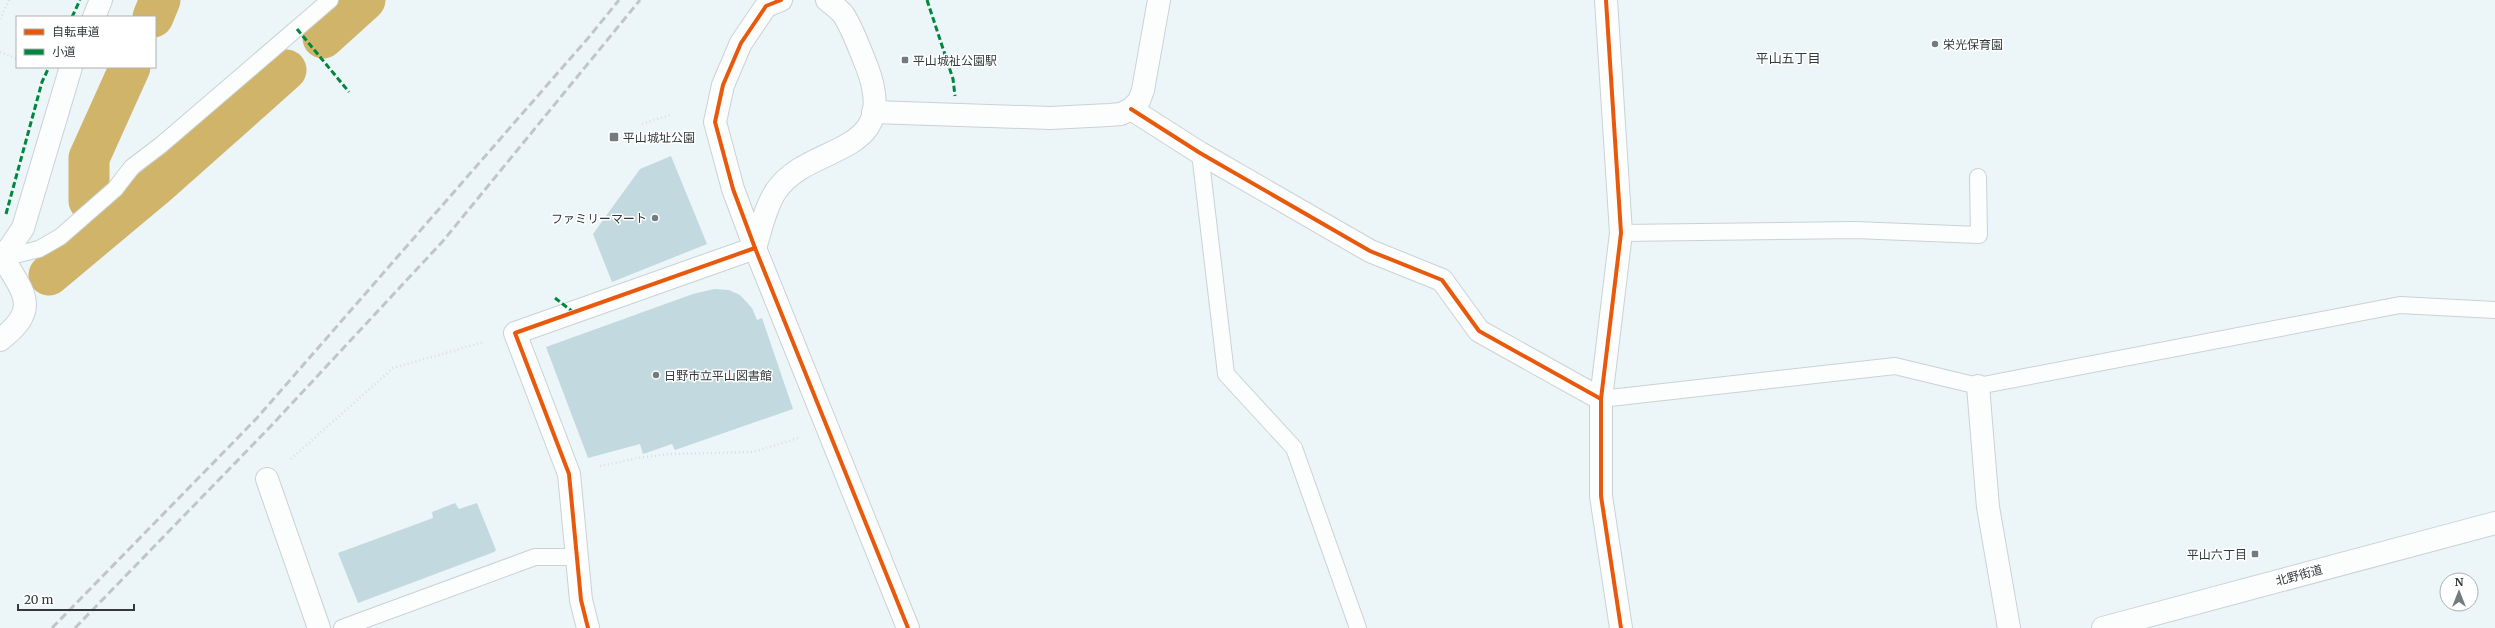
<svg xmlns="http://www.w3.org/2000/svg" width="2495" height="628" font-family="Merriweather,'Noto Sans JP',serif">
<rect width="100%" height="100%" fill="#ecf6f9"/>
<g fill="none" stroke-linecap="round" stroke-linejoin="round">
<g stroke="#cfb469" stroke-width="41">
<polyline points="153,17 160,0"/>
<polyline points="323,38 365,0"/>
<polyline points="89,201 89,158 130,67"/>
<polyline points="49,275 159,183 286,70"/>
</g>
</g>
<g fill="#c1d9df">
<polygon points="671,156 707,244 612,282 593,234 640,169"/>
<polygon points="714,289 729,290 740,295 752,308 757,320 762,318 793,409 675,450 672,444 643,454 640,444 588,458 546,347 693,294"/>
<polygon points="455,503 459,509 477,503 496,550 494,552 358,603 338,553 433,518 432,512"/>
</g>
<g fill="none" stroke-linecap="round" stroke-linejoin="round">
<g stroke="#cad1d4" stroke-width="18">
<g id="service">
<polyline points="1200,153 1226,374 1294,448 1358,628"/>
<polyline points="1621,233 1855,230 1979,235 1978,177"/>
<polyline points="3,258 39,249 60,237 115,189 132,167 161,145 330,0"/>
<polyline points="1601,399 1895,366 1978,386 2400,305 2495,310"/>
<polyline points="342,628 535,557 577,557"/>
</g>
</g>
<g stroke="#cad1d4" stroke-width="24">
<g id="minor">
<polyline points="1606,0 1621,233 1601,399 1601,496 1621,628"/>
<polyline points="94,17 101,0"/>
<polyline points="1131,109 1200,153 1370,251 1442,280 1479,331 1601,399"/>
<polyline points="873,112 1050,118 1109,115 1121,114 1131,109 1139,101 1143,90 1159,0"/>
<polyline points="0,262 23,228 71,67"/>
<path d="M0,340C40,309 25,295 3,258"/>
<polyline points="1978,386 1988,507 2009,628"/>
<polyline points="267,479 319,628"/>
<polyline points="588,628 581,600 569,474 515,333 755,248"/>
</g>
</g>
<g stroke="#cad1d4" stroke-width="24">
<g id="tertiary">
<polyline points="781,0 766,6 741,43 723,85 715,122 733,189 755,248 908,628"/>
<path d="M755,248C761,230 765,207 776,191C810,141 902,159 867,67C860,50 853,29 843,14C838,9 832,4 827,0"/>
</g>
</g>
<g stroke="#cad1d4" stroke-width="24">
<polyline id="secondary" points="2103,628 2495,523"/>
</g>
<g stroke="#dadddf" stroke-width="2.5" stroke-dasharray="1 3" stroke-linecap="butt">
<polyline points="0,19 9,0"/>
<polyline points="0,52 17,59"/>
<polyline points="642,124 670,115"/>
<polyline points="291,459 393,368 484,342"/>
<polyline points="600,466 638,458 670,454 753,452 798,438"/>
</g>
<use href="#service" stroke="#fcfefe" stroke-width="16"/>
<use href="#minor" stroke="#fcfefe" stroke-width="22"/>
<use href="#tertiary" stroke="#fcfefe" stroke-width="22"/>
<use href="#secondary" stroke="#fcfefe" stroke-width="22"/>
<g stroke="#c2c5c6" stroke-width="3" stroke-dasharray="8 4" stroke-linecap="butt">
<polyline points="52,628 257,418 589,37 619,0"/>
<polyline points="75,628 270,427 443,241 640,0"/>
</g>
<g stroke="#00873e" stroke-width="3" stroke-dasharray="6 3" stroke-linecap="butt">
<polyline points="927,0 953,79 955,96"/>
<polyline points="72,17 80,0"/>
<polyline points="297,29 349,92"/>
<polyline points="6,214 42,82 49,67"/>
<polyline points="555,298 573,312"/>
</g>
<g stroke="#fff" stroke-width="6">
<g id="cycleway">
<polyline points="781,0 766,6 741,43 723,85 715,122 733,189 755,248 908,628"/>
<polyline points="1606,0 1621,233 1601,399 1601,496 1621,628"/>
<polyline points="1131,109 1200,153 1370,251 1442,280 1479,331 1601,399"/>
<polyline points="588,628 581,600 569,474 515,333 755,248"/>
</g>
</g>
<use href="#cycleway" stroke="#e8590c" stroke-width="4"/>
</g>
<g fill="#737b7e" stroke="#fff" stroke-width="1.5">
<circle cx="1935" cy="44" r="4"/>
<rect x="901" y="56" width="8" height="8" rx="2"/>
<rect x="609" y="132" width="10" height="10" rx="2"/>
<circle cx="655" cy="218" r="4"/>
<circle cx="656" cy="375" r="4"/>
<rect x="2251" y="550" width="8" height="8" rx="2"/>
</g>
<g text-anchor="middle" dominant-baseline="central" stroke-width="3" stroke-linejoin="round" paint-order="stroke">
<g font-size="12" fill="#32393b" stroke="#fff" text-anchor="start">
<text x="1943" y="44">栄光保育園</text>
<text x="913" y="60">平山城祉公園駅</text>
<text x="623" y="137">平山城址公園</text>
<text x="647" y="218" text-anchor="end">ファミリーマート</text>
<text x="664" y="375">日野市立平山図書館</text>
<text x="2247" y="554" text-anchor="end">平山六丁目</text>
</g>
<g font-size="12" fill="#32393b" stroke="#fff">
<text transform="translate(2299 575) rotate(-15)">北野街道</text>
</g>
<g font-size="13" fill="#32393b" stroke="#fff">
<text x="1788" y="58">平山五丁目</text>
</g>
</g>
<rect x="16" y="16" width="140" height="52" fill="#ffffff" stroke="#adb0b1"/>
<rect x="24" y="29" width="20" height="6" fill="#e8590c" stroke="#adb0b1"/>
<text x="52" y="36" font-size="12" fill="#32393b">自転車道</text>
<rect x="24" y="49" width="20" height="6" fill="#00873e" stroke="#adb0b1"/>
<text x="52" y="56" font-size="12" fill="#32393b">小道</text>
<g transform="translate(2459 592)"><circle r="19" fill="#ffffff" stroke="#adb0b1"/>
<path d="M0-3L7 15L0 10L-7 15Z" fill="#737b7e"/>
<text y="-6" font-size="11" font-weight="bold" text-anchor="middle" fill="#32393b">N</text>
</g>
<path d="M18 604v6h116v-6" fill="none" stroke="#32393b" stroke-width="2"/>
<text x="24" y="604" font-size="12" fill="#32393b" stroke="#ffffff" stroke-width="3" paint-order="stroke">20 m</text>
</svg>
